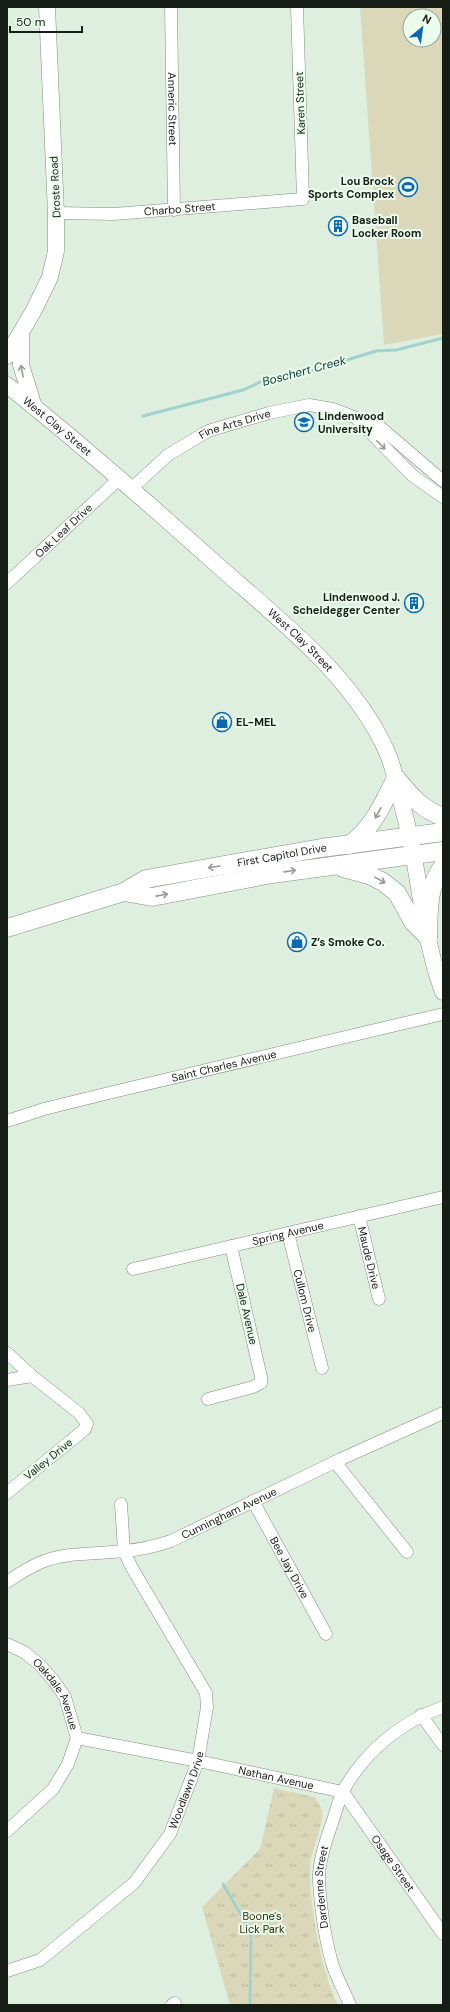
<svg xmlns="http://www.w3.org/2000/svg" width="450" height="2012" font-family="'DM Sans',sans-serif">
<defs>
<pattern id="grass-tufts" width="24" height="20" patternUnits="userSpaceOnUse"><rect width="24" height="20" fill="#dad8b9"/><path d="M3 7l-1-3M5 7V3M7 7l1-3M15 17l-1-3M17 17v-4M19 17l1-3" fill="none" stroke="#bab99e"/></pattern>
</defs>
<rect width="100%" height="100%" fill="#dfefdf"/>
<path fill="url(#grass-tufts)" d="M274,1788L315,1797C317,1801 321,1806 322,1811C325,1820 311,1852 310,1864C308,1899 322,1975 338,2005H230L202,1907L260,1849Z"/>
<path fill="#dad8b9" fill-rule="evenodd" d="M360,7H443V334L384,345ZM410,16H434V40H410Z"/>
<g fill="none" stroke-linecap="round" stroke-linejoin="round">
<g stroke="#a0d3cd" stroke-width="3">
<polyline points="143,416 243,390 267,379 288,378 376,351 396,350 443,338"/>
<polyline points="223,1884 251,1932 250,2005"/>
</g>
<g stroke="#7f8e7f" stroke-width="13">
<g id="street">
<path id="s1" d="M171,7L174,210"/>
<path id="s2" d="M56,213L114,214L303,199L297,7"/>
<polyline points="358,420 413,476 443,497"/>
<path id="s3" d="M132,488L168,455L208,431L269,413L309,405L333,409L380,427L443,481"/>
<path id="s4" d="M7,583L120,478"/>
<path id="s5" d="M7,1121L44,1109L113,1092L443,1014"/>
<path id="s6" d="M359,1216L379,1299"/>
<path id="s7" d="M288,1233L322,1368"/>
<path id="s8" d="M133,1269L443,1197"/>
<polyline points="7,1353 32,1376 79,1413 87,1424 85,1429 7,1493"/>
<polyline points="7,1380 32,1376"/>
<polyline points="208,1399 253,1387 261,1383 261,1377 231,1246"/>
<polyline points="335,1462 407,1552"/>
<path id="s9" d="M253,1501L326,1634"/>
<path id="s10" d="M7,1582C20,1573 32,1565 47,1560C72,1552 98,1554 123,1551C140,1550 156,1546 171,1541L341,1459L443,1413"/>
<path id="s11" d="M7,1644L24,1652L40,1665L54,1681L65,1697L77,1738L68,1764L53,1789L7,1831"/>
<polyline points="421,1715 443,1745"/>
<path id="s12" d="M77,1738L198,1761L343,1792"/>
<path id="s13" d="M343,1792L443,1934"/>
<path id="s14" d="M7,1971L40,1960L134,1883L170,1834L198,1761L207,1707L206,1693L132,1568L124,1551L121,1504"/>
<polyline points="172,2005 175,2003"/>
<path id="s15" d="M350,2005C345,1992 337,1979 333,1966C325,1940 321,1910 319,1882C318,1864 325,1843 331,1826C335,1815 338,1802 343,1791C365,1751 401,1722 443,1707"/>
</g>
</g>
<g stroke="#7f8e7f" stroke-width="17">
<g id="secondary">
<polyline points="21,334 21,365 34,407"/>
<polyline points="7,356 34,310 50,277 56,251 56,213 47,7"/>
<path id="s16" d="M7,385C79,442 147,502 215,563C277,618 353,675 387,752C394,768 397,785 401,801C406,820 411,839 414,858C422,903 427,949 443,992"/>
</g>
</g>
<g stroke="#7f8e7f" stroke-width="19">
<g id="primary">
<path d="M349,845C374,827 382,805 396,778C410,795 421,809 443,817"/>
<polyline points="343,868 369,875 383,882 397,893 413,922 428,937"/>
<polyline points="124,892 152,897 272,874 443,851"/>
<path id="s17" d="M7,928L124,892L146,879L321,848L443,832"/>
<path d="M428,937C429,912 427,887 443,866"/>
</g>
</g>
<use href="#street" stroke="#fff" stroke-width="12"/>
<use href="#secondary" stroke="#fff" stroke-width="16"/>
<use href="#primary" stroke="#fff" stroke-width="18"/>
</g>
<defs><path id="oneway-shaft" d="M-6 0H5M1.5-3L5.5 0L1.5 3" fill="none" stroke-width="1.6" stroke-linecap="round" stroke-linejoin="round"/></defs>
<g stroke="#969996">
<use href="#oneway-shaft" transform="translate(22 371) rotate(-101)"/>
<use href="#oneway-shaft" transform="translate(381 445) rotate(45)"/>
<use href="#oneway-shaft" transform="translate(378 813) rotate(119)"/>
<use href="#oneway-shaft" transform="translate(214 867) rotate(171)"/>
<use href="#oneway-shaft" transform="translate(290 871) rotate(-8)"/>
<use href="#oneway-shaft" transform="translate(380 880) rotate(29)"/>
<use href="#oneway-shaft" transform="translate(162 895) rotate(-11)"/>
</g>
<defs>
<g id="stadium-ring" transform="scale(1)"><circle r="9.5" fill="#ecfcec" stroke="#0967b4" stroke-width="1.5"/><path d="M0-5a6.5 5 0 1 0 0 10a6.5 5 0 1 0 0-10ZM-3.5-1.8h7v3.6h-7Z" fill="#0967b4"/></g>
<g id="building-ring" transform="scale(1)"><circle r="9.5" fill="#ecfcec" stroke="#0967b4" stroke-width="1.5"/><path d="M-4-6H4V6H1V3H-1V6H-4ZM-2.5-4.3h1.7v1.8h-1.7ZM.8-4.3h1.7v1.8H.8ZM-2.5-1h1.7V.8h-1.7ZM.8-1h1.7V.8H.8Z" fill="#0967b4"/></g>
<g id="university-ring" transform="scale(1)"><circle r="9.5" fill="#ecfcec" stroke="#0967b4" stroke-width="1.5"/><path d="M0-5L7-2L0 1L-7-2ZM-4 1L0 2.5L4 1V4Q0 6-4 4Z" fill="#0967b4"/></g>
<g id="shop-ring" transform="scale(1)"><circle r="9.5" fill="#ecfcec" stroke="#0967b4" stroke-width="1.5"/><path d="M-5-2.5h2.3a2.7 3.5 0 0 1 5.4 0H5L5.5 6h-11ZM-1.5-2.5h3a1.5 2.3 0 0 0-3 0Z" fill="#0967b4"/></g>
</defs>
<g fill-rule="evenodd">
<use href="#stadium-ring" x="408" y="187"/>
<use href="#building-ring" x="338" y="226"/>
<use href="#university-ring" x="304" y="422"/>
<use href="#building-ring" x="414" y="603"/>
<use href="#shop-ring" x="222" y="722"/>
<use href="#shop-ring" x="297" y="942"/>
</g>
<g text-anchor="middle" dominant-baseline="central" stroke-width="4" stroke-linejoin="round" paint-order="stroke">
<g font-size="11" fill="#161c16" stroke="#ecfcec">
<text transform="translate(300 103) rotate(-92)">Karen Street</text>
<text stroke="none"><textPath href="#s1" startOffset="102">Anneric Street</textPath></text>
<text transform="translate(55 187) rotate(-93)">Droste Road</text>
<text stroke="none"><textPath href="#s2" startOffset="124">Charbo Street</textPath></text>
<text stroke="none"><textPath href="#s3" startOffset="123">Fine Arts Drive</textPath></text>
<text stroke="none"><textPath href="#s16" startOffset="65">West Clay Street</textPath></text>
<text stroke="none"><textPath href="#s4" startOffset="77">Oak Leaf Drive</textPath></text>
<text stroke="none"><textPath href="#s16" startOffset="389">West Clay Street</textPath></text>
<text stroke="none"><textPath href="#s17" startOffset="286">First Capitol Drive</textPath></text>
<text stroke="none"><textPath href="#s5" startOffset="224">Saint Charles Avenue</textPath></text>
<text stroke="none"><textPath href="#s8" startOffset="159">Spring Avenue</textPath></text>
<text stroke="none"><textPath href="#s6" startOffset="43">Maude Drive</textPath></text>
<text stroke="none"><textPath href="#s7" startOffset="70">Cullom Drive</textPath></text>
<text transform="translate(247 1314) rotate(77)">Dale Avenue</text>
<text transform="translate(48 1459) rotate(-39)">Valley Drive</text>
<text stroke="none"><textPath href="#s10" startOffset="236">Cunningham Avenue</textPath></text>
<text stroke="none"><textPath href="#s9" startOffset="76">Bee Jay Drive</textPath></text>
<text stroke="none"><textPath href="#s11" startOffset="73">Oakdale Avenue</textPath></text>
<text stroke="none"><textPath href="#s12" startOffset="203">Nathan Avenue</textPath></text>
<text stroke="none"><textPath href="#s14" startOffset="264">Woodlawn Drive</textPath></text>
<text stroke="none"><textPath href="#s13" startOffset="87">Osage Street</textPath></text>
<text stroke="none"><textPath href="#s15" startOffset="123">Dardenne Street</textPath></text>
</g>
<g font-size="11" font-weight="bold" fill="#161c16" stroke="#ecfcec" text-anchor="start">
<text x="394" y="181" text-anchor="end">Lou Brock<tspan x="394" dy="13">Sports Complex</tspan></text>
<text x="352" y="220">Baseball<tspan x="352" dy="13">Locker Room</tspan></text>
<text x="318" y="416">Lindenwood<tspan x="318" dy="13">University</tspan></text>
<text x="400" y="597" text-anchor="end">Lindenwood J.<tspan x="400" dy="13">Scheidegger Center</tspan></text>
<text x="236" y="722">EL-MEL</text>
<text x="311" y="942">Z’s Smoke Co.</text>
</g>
<g font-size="11" fill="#302c0b" stroke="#ecfcec">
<text x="262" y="1916">Boone's<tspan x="262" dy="13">Lick Park</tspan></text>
</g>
<g font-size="12" font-style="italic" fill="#093a37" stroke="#ecfcec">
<text transform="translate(304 371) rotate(-15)">Boschert Creek</text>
</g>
</g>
<rect width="450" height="2012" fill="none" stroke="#161c16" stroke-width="16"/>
<g transform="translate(422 28) rotate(29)"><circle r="19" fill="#ecfcec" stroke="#96a296"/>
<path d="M0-3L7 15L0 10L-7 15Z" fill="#0967b4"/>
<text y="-6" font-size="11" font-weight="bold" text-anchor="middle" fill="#161c16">N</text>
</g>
<path d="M10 26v6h72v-6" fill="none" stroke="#161c16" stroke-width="2"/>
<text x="16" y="26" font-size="12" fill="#161c16" stroke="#ecfcec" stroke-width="3" paint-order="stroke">50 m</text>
</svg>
